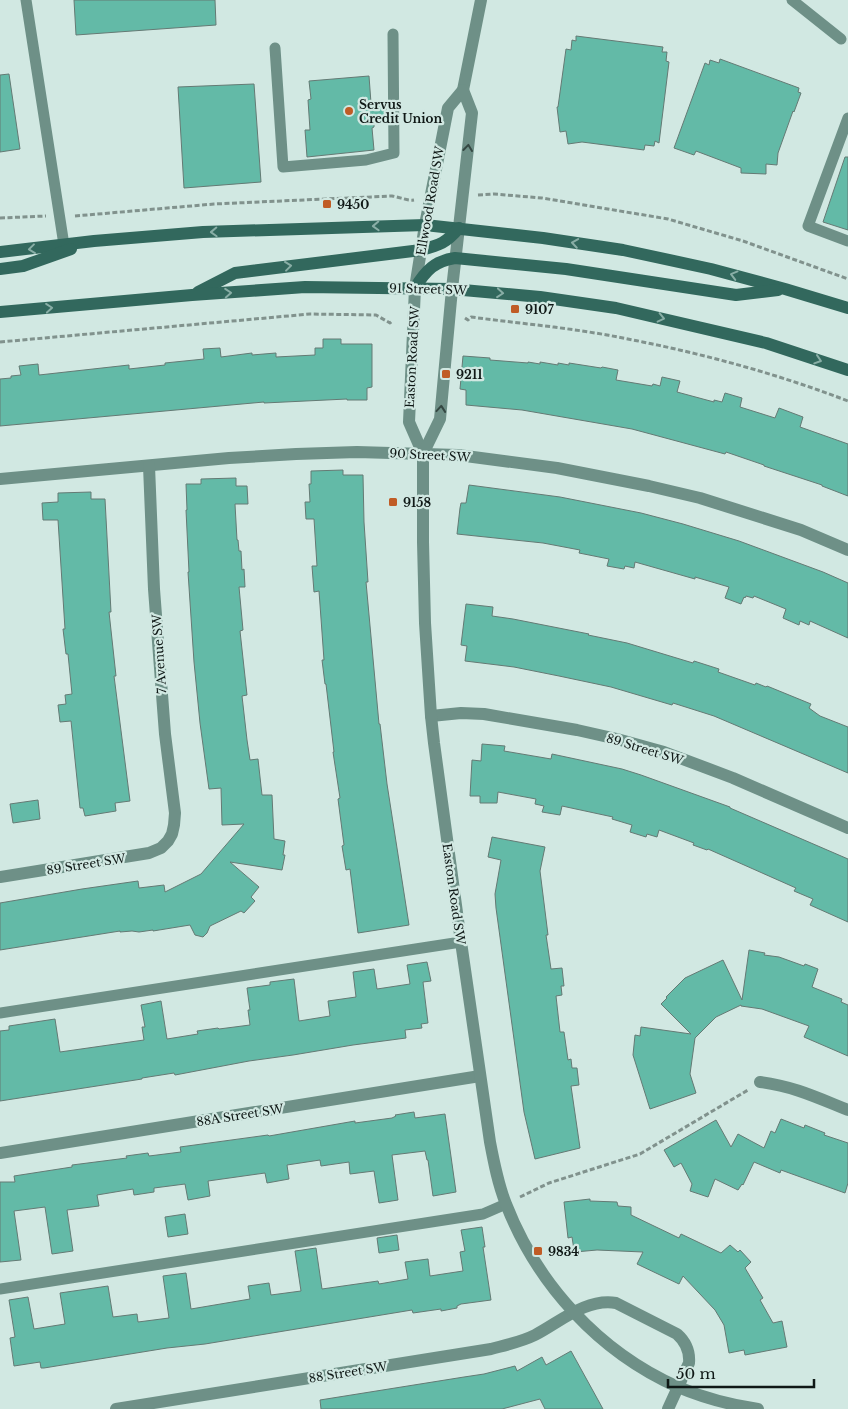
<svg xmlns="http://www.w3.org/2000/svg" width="848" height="1409" font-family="'Libre Baskerville',serif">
<rect width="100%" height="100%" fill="#d1e8e2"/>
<g fill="#63baa7" stroke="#647a74">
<polygon points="74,0 215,0 216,25 76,35"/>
<polygon points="576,36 663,47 662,52 667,52 666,61 669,62 659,143 655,141 654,146 645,145 644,150 582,142 568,144 566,131 560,132 557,107 558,107 566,49 571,50 572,40 576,41"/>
<polygon points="720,59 799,88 798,92 801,93 794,112 793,111 778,153 777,165 766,164 766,174 741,173 741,168 696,151 694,155 674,148 705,63 709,65 710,60 719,63"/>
<polygon points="9,74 20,149 0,152 0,75"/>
<polygon points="369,76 371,103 386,102 386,119 374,120 374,127 372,128 374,150 307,157 305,130 310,130 308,100 311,99 309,81"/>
<polygon points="254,84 261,182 184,188 178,87"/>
<polygon points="845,157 848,157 848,230 823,222"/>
<polygon points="323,339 341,339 341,344 372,344 372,387 367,388 367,400 347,400 347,399 264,403 264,402 0,426 0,379 11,378 11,376 21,375 19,366 38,364 39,375 129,365 129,369 165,365 165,363 204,359 203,349 220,348 221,357 252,353 252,355 276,353 276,357 315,355 315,348 323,348"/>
<polygon points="463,356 490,358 490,360 528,363 528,362 540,364 540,362 558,365 558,363 569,365 569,363 601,368 602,367 618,370 616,380 652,386 653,384 660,386 662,377 680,381 677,392 714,402 714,400 722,402 725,393 742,398 740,407 775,418 779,408 803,417 800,427 848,444 848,496 822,486 822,485 764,466 764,465 726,452 725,454 632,429 522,410 466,405 466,390 460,389"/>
<polygon points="343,470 343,475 363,475 364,522 368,582 366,582 379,724 380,724 387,784 409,925 358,933 350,869 346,870 342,846 344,845 338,799 340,798 333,752 334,752 326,684 325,684 322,660 324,660 319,591 314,592 312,566 317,566 314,519 306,519 305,502 310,502 309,484 311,484 311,471"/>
<polygon points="236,478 236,486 247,486 248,504 235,504 237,540 238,540 239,551 241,551 242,570 244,569 245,587 239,587 243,630 240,631 247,695 242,696 247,740 250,760 258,759 262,795 272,795 274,839 285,841 283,855 285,855 282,870 230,862 259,887 251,897 255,901 244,913 241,911 210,926 207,933 203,937 195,935 190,925 153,931 153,930 139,932 132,931 120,932 120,931 0,950 0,903 82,889 138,881 139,888 164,885 165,892 201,874 244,824 222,825 221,788 209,789 200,723 194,662 188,572 189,572 186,510 187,510 186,484 201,484 201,479"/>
<polygon points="469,485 560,497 641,513 683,524 739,541 823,572 848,583 848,638 810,621 809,625 800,621 799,625 783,618 786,609 754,596 753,598 746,596 745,598 744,597 741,604 725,598 729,587 695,577 695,579 635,562 634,568 625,566 624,569 607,566 609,559 579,553 580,550 543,543 457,534 460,508 461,503 466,503"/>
<polygon points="91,492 91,499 105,499 111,612 109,612 116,676 114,676 130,801 115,803 116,811 85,816 83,808 80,808 71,721 60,722 58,705 66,704 65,695 72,694 68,654 66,654 63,629 65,629 58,520 43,520 42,503 58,502 58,493"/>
<polygon points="466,604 493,607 492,616 513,619 589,634 588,635 627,643 693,663 694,661 719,669 718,672 755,685 756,683 766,687 767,686 811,704 809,708 820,716 848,727 848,773 714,716 673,703 672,705 611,687 559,676 514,667 465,661 467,646 461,645"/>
<polygon points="482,744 505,746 504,751 551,759 552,754 622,769 641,775 730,807 730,808 848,859 848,922 810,905 813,899 794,891 796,888 708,849 707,850 693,845 694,843 659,830 657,837 647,834 646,837 630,832 632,825 612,819 613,817 562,806 560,815 542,812 544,806 535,804 536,799 498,792 497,803 480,803 480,796 470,796 472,760 481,761"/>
<polygon points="38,800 40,819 13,823 10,804"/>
<polygon points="492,837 545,847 540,871 548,935 546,935 551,969 562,968 564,986 561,986 562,995 556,996 560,1032 564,1032 568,1060 571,1059 572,1068 577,1068 579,1085 571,1086 580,1148 535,1159 524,1112 496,908 495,894 501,860 488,857"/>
<polygon points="749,950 765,953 764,955 779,957 804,966 805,964 818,969 812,987 842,999 841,1002 848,1005 848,1056 804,1037 809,1026 762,1009 741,1006 741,1005 716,1017 695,1038 690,1074 696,1093 650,1109 633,1055 635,1035 640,1036 641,1027 691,1034 661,1004 667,998 666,997 685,978 723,960 742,1000"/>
<polygon points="427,962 431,981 423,982 428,1023 421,1024 422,1028 405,1030 406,1038 353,1045 293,1055 249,1061 175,1075 174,1073 142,1078 142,1079 0,1101 0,1031 9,1030 9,1026 55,1019 60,1052 144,1040 142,1027 145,1027 141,1005 161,1001 167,1039 198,1034 197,1031 218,1028 219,1029 250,1025 248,1010 250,1010 247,988 270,985 270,982 294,979 299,1021 330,1016 328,1001 356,997 353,972 374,969 377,989 410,984 407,965"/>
<polygon points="414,1112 415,1118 445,1114 456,1192 433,1196 428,1160 427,1160 425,1151 392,1155 398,1200 379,1203 374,1171 350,1174 349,1162 321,1166 320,1160 287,1165 289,1179 267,1183 265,1173 208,1181 210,1196 188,1200 185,1184 154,1188 154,1192 134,1195 133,1189 97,1195 99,1206 67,1210 73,1251 52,1254 45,1207 14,1211 21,1260 0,1262 0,1182 15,1182 14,1176 72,1167 72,1165 127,1158 126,1156 148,1153 149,1156 181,1152 180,1147 268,1135 269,1136 355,1121 355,1123 392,1118 396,1116 395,1115"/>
<polygon points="781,1119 804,1128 805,1125 825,1133 824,1135 848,1143 848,1183 845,1193 781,1170 780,1173 754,1162 743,1185 742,1184 738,1190 715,1179 708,1197 690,1191 692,1184 681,1163 674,1167 664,1150 716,1120 731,1147 738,1134 764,1148 771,1131 775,1133"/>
<polygon points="590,1199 590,1201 617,1202 618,1206 631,1207 631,1215 679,1238 681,1234 721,1253 730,1245 738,1252 740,1250 751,1262 745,1268 763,1298 760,1300 773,1323 782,1321 787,1347 745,1355 744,1350 729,1353 724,1325 715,1310 683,1276 679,1284 637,1264 643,1252 597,1250 575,1252 575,1250 574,1250 572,1237 568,1238 564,1202"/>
<polygon points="185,1214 188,1234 168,1237 165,1217"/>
<polygon points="482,1227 485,1247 483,1247 491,1300 461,1304 457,1306 457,1308 441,1311 441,1309 413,1313 412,1310 205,1344 167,1348 44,1368 41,1368 40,1362 14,1366 10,1338 15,1337 9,1300 28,1297 34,1329 65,1324 60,1293 108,1286 113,1317 137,1314 138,1322 169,1318 163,1276 186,1273 191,1309 250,1299 248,1286 269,1283 271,1295 301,1291 295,1251 316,1248 322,1289 378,1281 379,1284 408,1279 405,1262 428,1259 430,1276 463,1271 460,1252 465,1251 461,1230"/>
<polygon points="397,1235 399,1250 379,1253 377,1238"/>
<polygon points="571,1351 603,1409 545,1409 540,1399 502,1409 321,1409 320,1400 464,1377 484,1374 515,1366 517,1371 542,1357 546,1365"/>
</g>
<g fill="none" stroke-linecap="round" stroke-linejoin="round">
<g stroke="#81928d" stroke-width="3" stroke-dasharray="5 2.5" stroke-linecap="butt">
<polyline points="478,195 494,194 542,198 668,219 743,241 848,279"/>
<path d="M75,216L214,204L392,196C400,197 407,201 414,200"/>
<polyline points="0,218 46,216"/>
<path d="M465,318L468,320L471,317C516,323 562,327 607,335C689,350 770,371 848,401"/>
<polyline points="0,342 310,314 376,315 390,323 392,321"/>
<polyline points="520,1197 549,1183 640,1154 748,1090"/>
</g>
<g stroke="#6e9087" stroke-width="11">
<polyline points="26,0 64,245"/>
<polyline points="792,0 841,39"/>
<polyline points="275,48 283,167 366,160 394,153 393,34"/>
<polyline points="848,118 808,226 848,241"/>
<polyline points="0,1013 461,942"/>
<polyline points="0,1289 483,1214 506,1204"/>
</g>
<g stroke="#6e9087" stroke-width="12">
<polyline points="0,479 229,458 296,454 357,452 458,455 557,468 649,486 700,498 801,530 848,550"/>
<polyline points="431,716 461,713 484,714 577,730 617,739 664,752 733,778 848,828"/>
<polyline points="0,877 149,853 161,848 168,841 172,834 174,825 175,813 165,734 154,589 149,466"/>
<path d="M760,1082C793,1086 818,1098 848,1110"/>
<polyline points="0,1153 480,1076"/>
<path d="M116,1409L491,1349C506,1345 521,1342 535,1335C560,1322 586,1298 616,1303L677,1334C686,1342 690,1351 689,1363L668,1409"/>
</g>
<g stroke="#6e9087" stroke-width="12">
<path d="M481,0L463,90L448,108L425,225L415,288L409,422L423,454V542L425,623L431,716L434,743L461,942L490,1142C494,1163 498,1184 506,1204C537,1284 599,1352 678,1387C704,1398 731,1405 758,1409"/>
<polyline points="423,454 440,419 452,289 472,113 463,90"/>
</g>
<g stroke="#32685d" stroke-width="12">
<polyline points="0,252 94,241 203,232 425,225 543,238 623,250 711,269 785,289 848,308"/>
<polyline points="0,269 23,266 71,249"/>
<path d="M415,288C426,270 435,261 455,258L566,269L736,295L778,290"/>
<path d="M198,292L235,273L421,250C440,245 446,243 459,228"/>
<polyline points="0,312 192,295 305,287 452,289 540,297 616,308 766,343 848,370"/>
</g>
</g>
<defs><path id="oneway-chevron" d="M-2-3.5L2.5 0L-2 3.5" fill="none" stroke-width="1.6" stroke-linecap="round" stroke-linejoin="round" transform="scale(1.25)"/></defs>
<g stroke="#354843">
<use href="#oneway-chevron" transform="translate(468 148) rotate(-83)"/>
<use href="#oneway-chevron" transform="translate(441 409) rotate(-85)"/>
</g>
<g stroke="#89aea6">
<use href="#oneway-chevron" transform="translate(376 226) rotate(178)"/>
<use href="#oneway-chevron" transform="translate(214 232) rotate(178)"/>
<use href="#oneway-chevron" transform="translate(575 243) rotate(-171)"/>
<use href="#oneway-chevron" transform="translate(32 249) rotate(173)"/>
<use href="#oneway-chevron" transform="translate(288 266) rotate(-7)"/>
<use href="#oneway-chevron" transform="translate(734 275) rotate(-165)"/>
<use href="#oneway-chevron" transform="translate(228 293) rotate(-4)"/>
<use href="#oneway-chevron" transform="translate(500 293) rotate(5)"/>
<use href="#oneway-chevron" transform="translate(49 308) rotate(-5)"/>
<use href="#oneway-chevron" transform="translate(661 318) rotate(13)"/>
<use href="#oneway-chevron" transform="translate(818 360) rotate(18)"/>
</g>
<g fill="#c05c25" stroke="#d1e8e2" stroke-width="2">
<circle cx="349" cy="111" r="5"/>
<rect x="322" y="199" width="10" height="10" rx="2.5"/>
<rect x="510" y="304" width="10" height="10" rx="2.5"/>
<rect x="441" y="369" width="10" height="10" rx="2.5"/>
<rect x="388" y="497" width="10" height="10" rx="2.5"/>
<rect x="533" y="1246" width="10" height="10" rx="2.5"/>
</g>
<g text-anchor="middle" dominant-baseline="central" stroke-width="4.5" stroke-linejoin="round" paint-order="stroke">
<g font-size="12" font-weight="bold" fill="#0f1816" stroke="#d1e8e2" text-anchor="start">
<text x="359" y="104">Servus<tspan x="359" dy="14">Credit Union</tspan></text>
<text x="337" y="204">9450</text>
<text x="525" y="309">9107</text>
<text x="456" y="374">9211</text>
<text x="403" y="502">9158</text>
<text x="548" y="1251">9834</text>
</g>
<g font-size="12" fill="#0f1816" stroke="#d1e8e2">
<text transform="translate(430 201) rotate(-80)">Ellwood Road SW</text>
<text transform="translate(428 289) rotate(2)">91 Street SW</text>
<text transform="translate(412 357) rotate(-87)">Easton Road SW</text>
<text transform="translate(430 455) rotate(3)">90 Street SW</text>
<text transform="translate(159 654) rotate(-94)">7 Avenue SW</text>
<text transform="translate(645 749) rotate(17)">89 Street SW</text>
<text transform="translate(86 864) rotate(-9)">89 Street SW</text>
<text transform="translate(454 894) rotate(82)">Easton Road SW</text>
<text transform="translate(240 1115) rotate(-9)">88A Street SW</text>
<text transform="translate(348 1372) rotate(-9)">88 Street SW</text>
</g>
</g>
<path d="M668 1379v8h146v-8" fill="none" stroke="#0f1816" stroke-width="2.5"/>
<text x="676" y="1379" font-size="15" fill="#0f1816" stroke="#d1e8e2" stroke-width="4" paint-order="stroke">50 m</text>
</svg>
